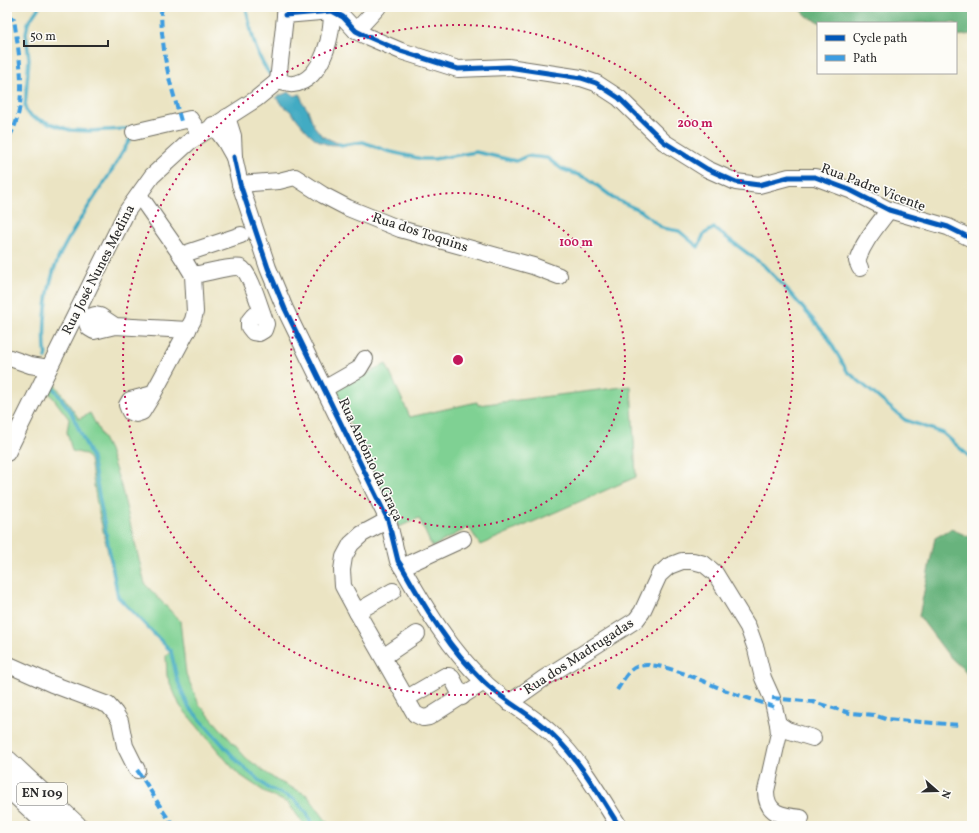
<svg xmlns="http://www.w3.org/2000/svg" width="979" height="833" font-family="Vollkorn,serif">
<rect width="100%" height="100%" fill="#fdfcf7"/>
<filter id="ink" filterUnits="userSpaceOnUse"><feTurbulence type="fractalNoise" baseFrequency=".025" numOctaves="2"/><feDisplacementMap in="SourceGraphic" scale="8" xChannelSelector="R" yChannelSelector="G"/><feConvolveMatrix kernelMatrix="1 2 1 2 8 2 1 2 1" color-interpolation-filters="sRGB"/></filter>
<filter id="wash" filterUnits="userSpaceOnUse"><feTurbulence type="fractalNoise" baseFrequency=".012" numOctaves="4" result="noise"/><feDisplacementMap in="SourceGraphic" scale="16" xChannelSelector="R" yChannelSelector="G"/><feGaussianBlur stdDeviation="0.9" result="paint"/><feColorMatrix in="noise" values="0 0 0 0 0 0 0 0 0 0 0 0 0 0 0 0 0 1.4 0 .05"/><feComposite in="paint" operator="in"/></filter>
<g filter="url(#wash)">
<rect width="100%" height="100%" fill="#ebe4c3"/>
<g fill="#7fd193" stroke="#557e5f">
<polygon points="386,364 410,417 477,402 478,405 631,386 636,477 480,545 469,527 432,547 419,518 399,527 334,390"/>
<polygon points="52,380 79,419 90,413 109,450 121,486 145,584 180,621 186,674 199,704 246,758 276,780 307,795 330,826 303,826 303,823 288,803 268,794 237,773 180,706 167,676 166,656 171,651 118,597 97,504 90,460 85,454 72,451 67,432 69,419 47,390"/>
</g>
<g fill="#67b37d" stroke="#496f54">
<polygon points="798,7 972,7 972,34 956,36 956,23 821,23 807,16"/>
<polygon points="951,529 972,538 972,681 963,669 949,656 919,616 935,538"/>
</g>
<path fill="#43abc3" stroke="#376b77" d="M289,92L295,96L300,94L303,103L308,110L314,126L322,136L342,145C337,145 331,145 326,144C310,139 302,124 291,112C285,106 280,105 276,97Z"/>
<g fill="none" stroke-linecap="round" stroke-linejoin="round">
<g stroke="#43abc3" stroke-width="3.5">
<path d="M39,7L28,23L26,33L29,59L25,107L27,113L34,118L70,130L89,131L124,129H128L131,132L130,139C121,155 112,171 102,186C87,209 69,234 58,259C46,286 42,329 46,358"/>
<path d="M246,7C251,31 256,59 273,78"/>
<polyline points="339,144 342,145 363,142 387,151 422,159 434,159 476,152 516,161 527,156 547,158 562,169 587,178 615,199 641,211 662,228 679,231 698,247 704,234 714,228 763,265 783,285 827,336 847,371 905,420 943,433 972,459"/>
<polyline points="51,385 71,412 92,458 118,597 171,651 177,679 188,706 240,764 268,788 294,799 307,813 312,826"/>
</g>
</g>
</g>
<g filter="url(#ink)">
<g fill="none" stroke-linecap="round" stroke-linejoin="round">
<g stroke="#6e6c60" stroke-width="18">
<g id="minor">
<polyline points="285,15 332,11 343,17 356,31 366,36 401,51 458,69 508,67 581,78 596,83 619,98 664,142 707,169 736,182 759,185 789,177 815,177 850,190 889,210 948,227 972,239"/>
<polyline points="356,31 378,7"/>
<path d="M278,81C283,82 288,85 293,84C322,82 335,31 331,7"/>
<polyline points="278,81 286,7"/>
<polyline points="213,125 225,141 234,157 233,136 227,117"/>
<polyline points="134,132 190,119 200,134"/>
<path d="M234,157L240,184L268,268L285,309L388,520L398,561L402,567C415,589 427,611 442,632C454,650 468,666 483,681C504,702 532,714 553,735C581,762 598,793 619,826"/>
<polyline points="240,184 279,181 295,177 323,195 348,208 400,229 533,266 559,276"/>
<polyline points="139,195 181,255 193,275 195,312 193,320 153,394 142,412 136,414 130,412 127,405 130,400 153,394"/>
<polyline points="181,255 241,235"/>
<path d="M860,268L857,261C863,242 877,226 889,210"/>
<path d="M193,275C201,274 235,265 241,268C250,272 260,308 264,318L266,324L264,330L259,333L253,332L249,327V321L253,316L259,315L264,318"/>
<polyline points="115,326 100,316 95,315 89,317 87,323 89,328 94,331 115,326 188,330"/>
<polyline points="7,357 30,365 49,368"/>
<polyline points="324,389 359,369 365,359"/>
<polyline points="7,453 127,211 152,176 189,142 256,99 278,81"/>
<polyline points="388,520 362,534 351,544 344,557 342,570 343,586 357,612 415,714 423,718 429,717 484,682"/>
<polyline points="402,567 463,539"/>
<polyline points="357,612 393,591"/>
<polyline points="383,657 417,634"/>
<polyline points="7,664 52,684 108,705 115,713 120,721 125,746 137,770"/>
<polyline points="407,698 445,676 449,676 452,678 462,697"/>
<path d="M509,703L543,679L636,620L642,612L659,575L669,566L682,561H693L704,564L715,573L748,627L756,649L763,678L772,698L778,724L779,733L766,791C766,814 782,816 801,818"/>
<polyline points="778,724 787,730 813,738"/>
</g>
</g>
<g stroke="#6e6c60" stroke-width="23">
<g id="major">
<polyline points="7,761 76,826"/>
<polyline points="7,785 51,826"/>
</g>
</g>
<use href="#minor" stroke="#fff" stroke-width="16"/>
<use href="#major" stroke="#fff" stroke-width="21"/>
<g stroke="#3d9ce1" stroke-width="4" stroke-dasharray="8 4" stroke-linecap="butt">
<polyline points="162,7 161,13 162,33 165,58 170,82 181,121"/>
<path d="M7,17L14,19C19,55 30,109 7,140"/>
<path d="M617,690C623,681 628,669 639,666C659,660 705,682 724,690C741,696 758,701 774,707"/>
<polyline points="772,698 813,702 850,713 874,715 886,719 959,725"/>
<path d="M137,770C150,788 160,809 174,826"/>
</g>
<g stroke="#fdfcf7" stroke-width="8">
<g id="cycleway">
<polyline points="285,15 332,11 343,17 356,31 366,36 401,51 458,69 508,67 581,78 596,83 619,98 664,142 707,169 736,182 759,185 789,177 815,177 850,190 889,210 948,227 972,239"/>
<path d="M234,157L240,184L268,268L285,309L388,520L398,561L402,567C415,589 427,611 442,632C454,650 468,666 483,681C504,702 532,714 553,735C581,762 598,793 619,826"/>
</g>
</g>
<use href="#cycleway" stroke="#0057b8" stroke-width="5"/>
</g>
</g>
<g fill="none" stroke="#c2185b" stroke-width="2" stroke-dasharray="2 4">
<circle cx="458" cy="360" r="167"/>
<circle cx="458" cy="360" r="335"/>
</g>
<g text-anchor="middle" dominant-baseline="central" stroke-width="3" stroke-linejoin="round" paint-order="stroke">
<rect fill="#fdfcf7" stroke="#6a6a68" stroke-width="1" x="17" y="783" width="50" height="22" rx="3"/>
<g font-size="13" font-weight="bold" fill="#2b2b2b">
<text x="42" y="794">EN 109</text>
</g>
<g font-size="14" fill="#2b2b2b" stroke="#fdfcf7">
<text transform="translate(873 188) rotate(21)">Rua Padre Vicente</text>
<text transform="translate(420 233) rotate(18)">Rua dos Toquins</text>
<text transform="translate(99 270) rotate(-63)">Rua José Nunes Medina</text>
<text transform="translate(370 460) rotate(65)">Rua António da Graça</text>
<text transform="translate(579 657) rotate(-33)">Rua dos Madrugadas</text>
</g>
</g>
<circle cx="458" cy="360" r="6" fill="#c2185b" stroke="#fdfcf7" stroke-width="2"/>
<g font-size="12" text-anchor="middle" font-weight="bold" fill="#c2185b" stroke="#fdfcf7" stroke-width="3" stroke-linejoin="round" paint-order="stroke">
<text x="695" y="127">200 m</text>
<text x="576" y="246">100 m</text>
</g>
<rect width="979" height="833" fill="none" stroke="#fdfcf7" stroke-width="24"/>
<rect x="817" y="22" width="140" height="52" fill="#fdfcf7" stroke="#a9a8a5"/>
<rect x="825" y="35" width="20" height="6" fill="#0057b8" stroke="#a9a8a5"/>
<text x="853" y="42" font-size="12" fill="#2b2b2b">Cycle path</text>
<rect x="825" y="55" width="20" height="6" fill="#3d9ce1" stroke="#a9a8a5"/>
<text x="853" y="62" font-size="12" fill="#2b2b2b">Path</text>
<g transform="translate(937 791) rotate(110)" stroke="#fdfcf7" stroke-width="3" paint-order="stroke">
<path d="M0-3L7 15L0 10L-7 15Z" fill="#2b2b2b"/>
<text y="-6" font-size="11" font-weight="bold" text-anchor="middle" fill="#2b2b2b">N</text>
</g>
<path d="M24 40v6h84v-6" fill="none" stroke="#2b2b2b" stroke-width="2"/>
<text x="30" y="40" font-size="12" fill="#2b2b2b" stroke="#fdfcf7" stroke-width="3" paint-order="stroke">50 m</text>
</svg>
